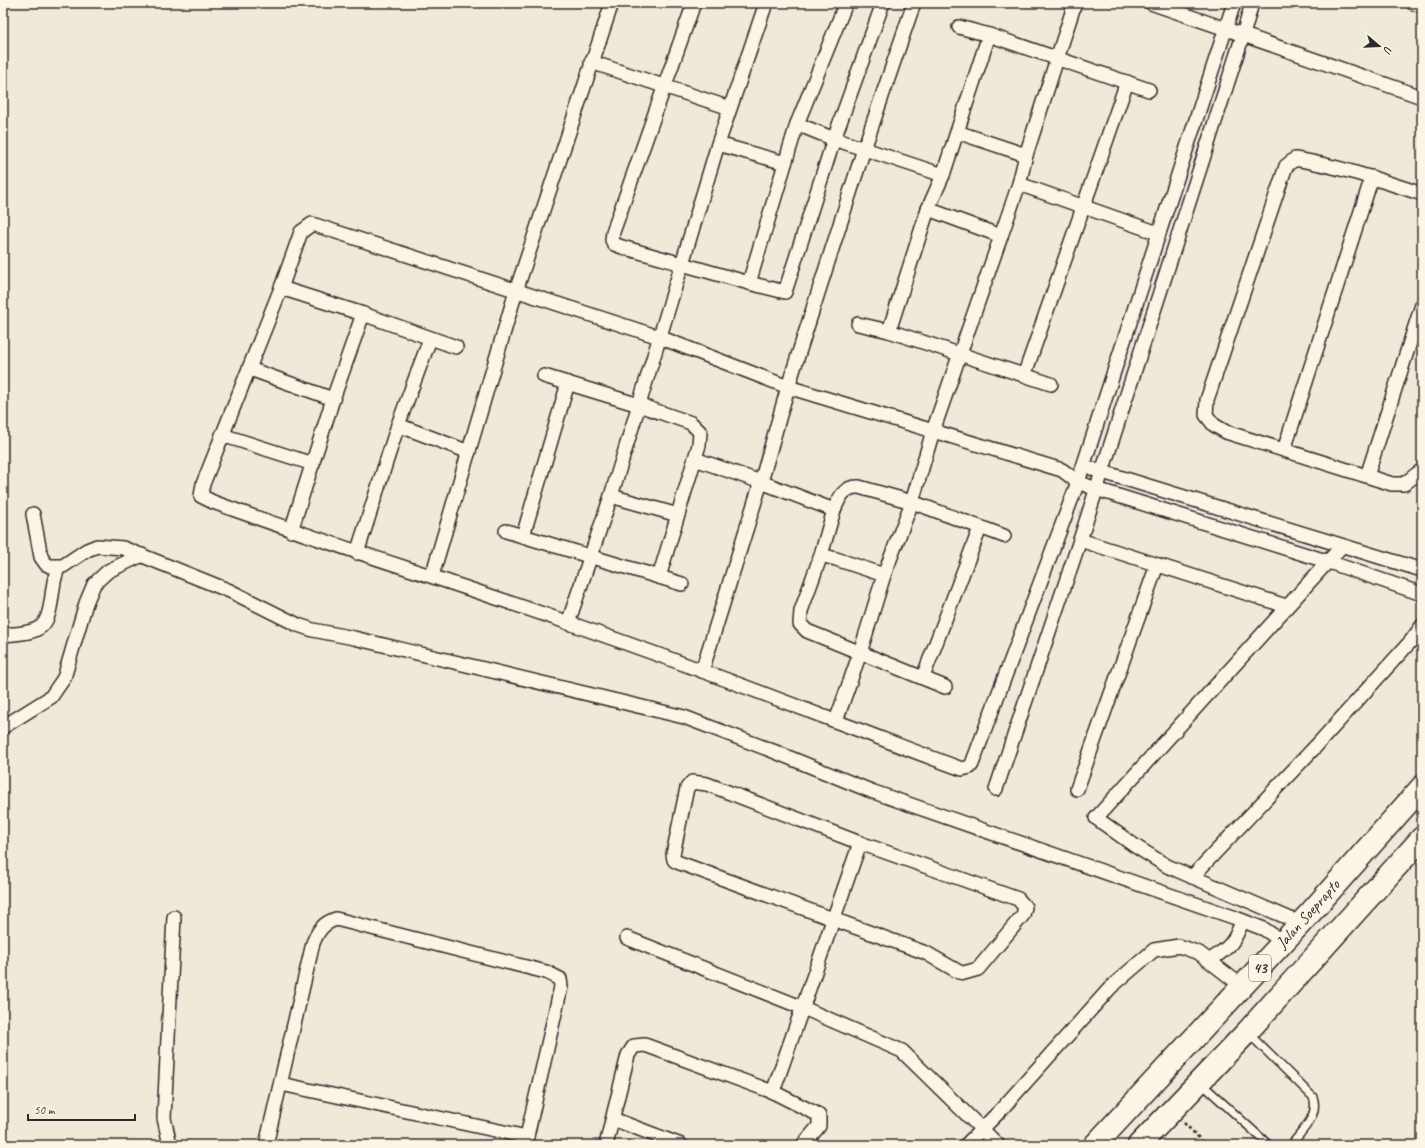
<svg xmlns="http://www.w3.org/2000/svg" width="1425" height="1148" font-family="Caveat,sans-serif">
<rect width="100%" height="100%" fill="#efe9da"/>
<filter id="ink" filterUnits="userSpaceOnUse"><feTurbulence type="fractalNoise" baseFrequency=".025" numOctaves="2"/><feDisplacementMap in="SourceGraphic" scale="8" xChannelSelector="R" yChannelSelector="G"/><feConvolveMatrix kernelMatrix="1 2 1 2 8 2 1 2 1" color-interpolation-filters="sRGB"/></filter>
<g filter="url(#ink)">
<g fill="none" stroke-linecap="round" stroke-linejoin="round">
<g stroke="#2b2b2b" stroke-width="10">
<g id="service">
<path d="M1249,1034L1313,1097C1320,1115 1301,1132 1291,1145"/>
<polyline points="1201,1083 1269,1145"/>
</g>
</g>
<g stroke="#2b2b2b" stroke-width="16">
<g id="minor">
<polyline points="766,3 718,144 682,264 749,283 797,124"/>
<polyline points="846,3 797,124 834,139 943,175 957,132 1026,155 1019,184 1158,233"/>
<polyline points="1151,3 1422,97"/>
<path d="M1234,3L1078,482L972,764L970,767L962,769C920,754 878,737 835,721C747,687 658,654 569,623C450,581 330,545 213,502L201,496L203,484L281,288L301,232L312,224L659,337L788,387L1062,470L1078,482L1096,489L1326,561L1422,594"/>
<polyline points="1413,3 1422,6"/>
<polyline points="959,27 989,35"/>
<polyline points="591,62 730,108"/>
<polyline points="957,132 989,35 1149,90"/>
<polyline points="718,144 785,163"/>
<polyline points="1026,155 1075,3"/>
<polyline points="943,175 928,209 1001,236 1019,184"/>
<path d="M1422,194C1380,180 1338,166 1295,159L1286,166L1207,400L1206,415L1214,425L1226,432L1392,484H1404L1422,470"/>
<polyline points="928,209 889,331 1051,384"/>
<polyline points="749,283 785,292 834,139 883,3"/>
<polyline points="281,288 363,314 456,347"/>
<polyline points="858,324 889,331"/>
<polyline points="250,369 333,399"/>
<polyline points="1024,376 1127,82"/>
<polyline points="398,425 469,452"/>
<polyline points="222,435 313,464"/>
<polyline points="1284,450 1372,177"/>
<path d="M695,459L761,482L834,510C839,498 844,486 859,487L912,502L1004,536"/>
<polyline points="1093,469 1422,570"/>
<polyline points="1367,476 1422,305"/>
<polyline points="611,496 678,515"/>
<polyline points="834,510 821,555 801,611 800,624 807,631 945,687"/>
<polyline points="33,514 41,557 46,564 50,566 63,566 87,550 97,546 123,548 230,591 298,625 313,630 354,638 684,717 773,751 871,791 1233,917 1264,929 1283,942"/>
<polyline points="291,531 333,399 363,314"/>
<polyline points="506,531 659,577 699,445 700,432 691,423 639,405 544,376"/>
<polyline points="523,536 568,383"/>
<polyline points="1080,540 1243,35 1252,3"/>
<polyline points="357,553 398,425 430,339"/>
<polyline points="821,555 836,559 884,575"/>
<polyline points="432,576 516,291 612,3"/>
<polyline points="659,577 682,584"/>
<polyline points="568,623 611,496 682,264 622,247 614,244 612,240 613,232 694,3"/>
<path d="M3,635C45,632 48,629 53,588C54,581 55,574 59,567"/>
<polyline points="702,671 761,482 788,387 864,149 914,3"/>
<polyline points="923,677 980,528"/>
<polyline points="836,721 860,653 884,575 912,502 933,431 1001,236"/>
<polyline points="3,727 51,697 64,678 86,603 94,584 108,571 142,555"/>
<polygon points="692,782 707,784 860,843 1018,899 1025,907 1023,915 978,969 964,973 959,972 926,953 677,862 674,860 673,854 687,788"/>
<polyline points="996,789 1080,540 1286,606"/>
<polyline points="1077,789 1157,565"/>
<polyline points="1192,877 1317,745 1411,641 1422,626"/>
<polyline points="1300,923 1167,866 1135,846 1096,818 1342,546"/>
<polyline points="627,938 801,1007 902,1051 998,1145"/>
<path d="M1210,960C1229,948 1235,942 1242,921"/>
<polyline points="281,1084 527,1137"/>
<polyline points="773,1092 860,843"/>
<polyline points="613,1119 681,1145"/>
<polyline points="170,1145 164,1118 174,917"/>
<path d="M266,1145L313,943C318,931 323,923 336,919L546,972L560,979L561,987L525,1145"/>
<polyline points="606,1145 628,1055 634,1046 645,1045 773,1092 815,1113 819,1116 819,1126 803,1145"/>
<polyline points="966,1145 999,1112 1111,987 1154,950 1179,946 1199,953 1243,987"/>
</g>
</g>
<g stroke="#2b2b2b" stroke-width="25">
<g id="trunk">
<polyline points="1095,1145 1312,911 1422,787"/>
<polyline points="1139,1145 1247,1032 1422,838"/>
</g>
</g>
<polyline stroke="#2b2b2b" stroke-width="2.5" stroke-dasharray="3 3" stroke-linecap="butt" points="1184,1123 1206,1145"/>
<use href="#service" stroke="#fcf5e5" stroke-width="7"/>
<use href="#minor" stroke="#fcf5e5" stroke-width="13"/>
<use href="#trunk" stroke="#fcf5e5" stroke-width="22"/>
</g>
</g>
<g text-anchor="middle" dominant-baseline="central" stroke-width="3.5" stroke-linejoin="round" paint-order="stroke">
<rect fill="#fcf5e5" stroke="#6a6863" stroke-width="1" x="1249" y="955" width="22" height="26" rx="3"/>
<g font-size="15" font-weight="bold" fill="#2b2b2b">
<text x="1260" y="968">43</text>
</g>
<g font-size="16" fill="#2b2b2b" stroke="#fcf5e5">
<text transform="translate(1308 914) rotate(-48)">Jalan Soeprapto</text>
</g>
</g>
<rect width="1425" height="1148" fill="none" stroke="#fcf5e5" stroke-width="16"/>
<rect x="8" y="8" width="1409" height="1132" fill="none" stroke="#2b2b2b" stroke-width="1.5" filter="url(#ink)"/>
<g transform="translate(1379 46) rotate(109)" stroke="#fcf5e5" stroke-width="3" paint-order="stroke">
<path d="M0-3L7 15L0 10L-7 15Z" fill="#2b2b2b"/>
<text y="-6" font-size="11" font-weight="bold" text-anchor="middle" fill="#2b2b2b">U</text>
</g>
<path d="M28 1114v6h107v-6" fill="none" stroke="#2b2b2b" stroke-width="2"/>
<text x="34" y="1114" font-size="12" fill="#2b2b2b" stroke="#fcf5e5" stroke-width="3" paint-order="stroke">50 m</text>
</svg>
